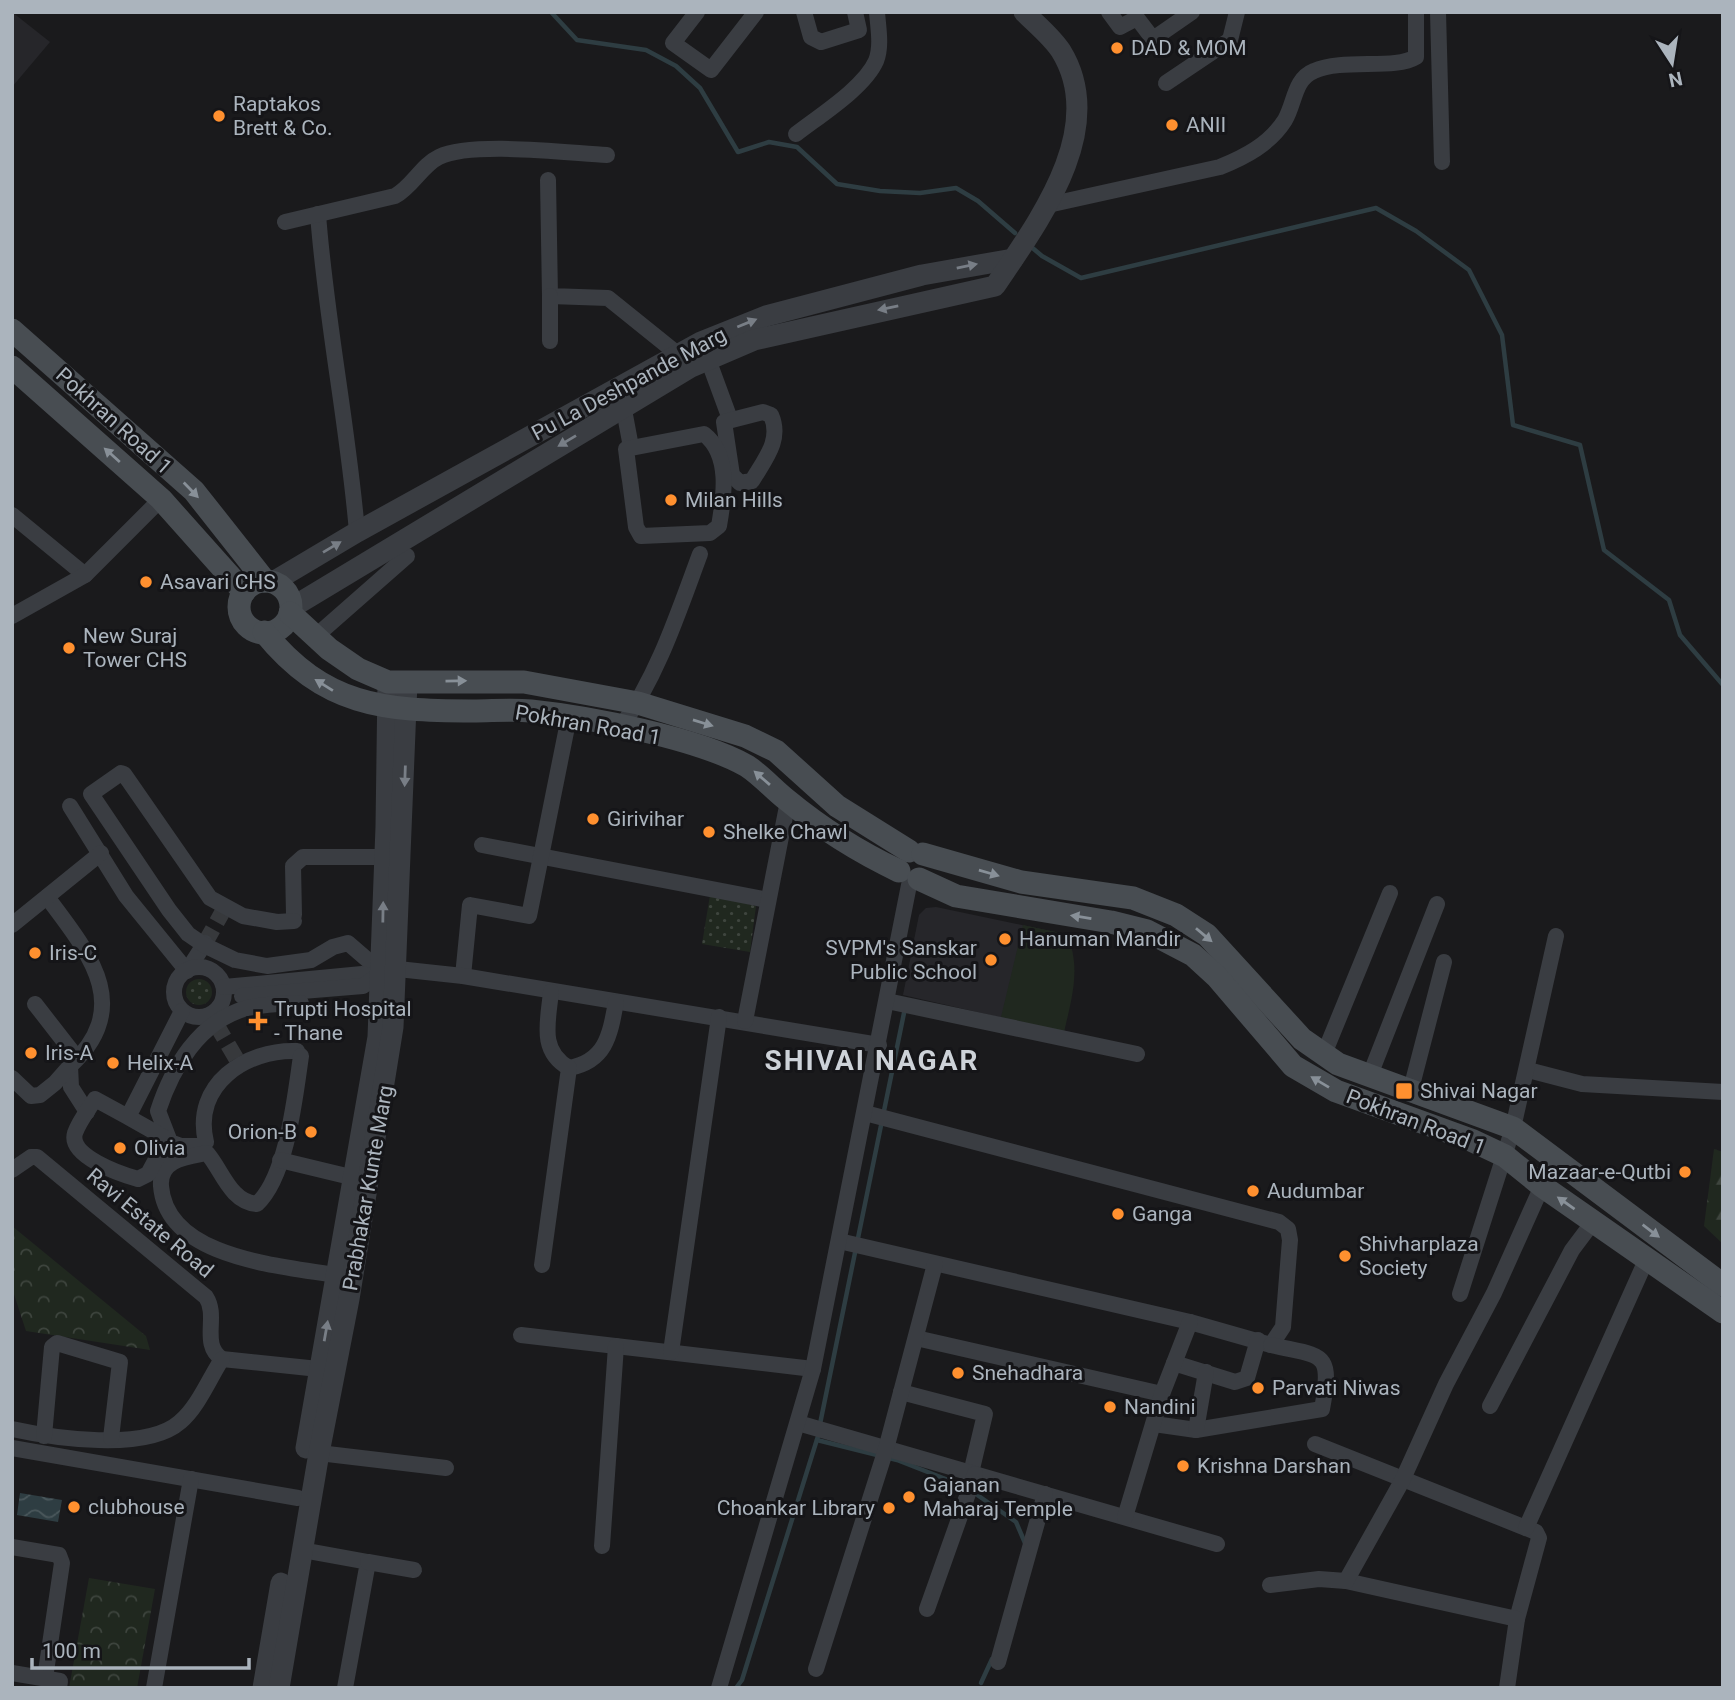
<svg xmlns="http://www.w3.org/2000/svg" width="1735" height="1700" font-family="Roboto,sans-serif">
<defs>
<pattern id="grass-dots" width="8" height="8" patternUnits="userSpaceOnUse" patternTransform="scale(1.75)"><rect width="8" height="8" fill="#20281f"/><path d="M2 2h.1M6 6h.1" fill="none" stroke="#3e453e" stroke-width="1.8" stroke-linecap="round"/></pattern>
<pattern id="forest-firs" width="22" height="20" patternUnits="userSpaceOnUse" patternTransform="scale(1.75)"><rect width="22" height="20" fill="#20281f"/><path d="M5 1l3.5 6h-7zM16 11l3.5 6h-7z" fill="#3e453e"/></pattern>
<pattern id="park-crowns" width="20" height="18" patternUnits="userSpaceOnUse" patternTransform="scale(1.75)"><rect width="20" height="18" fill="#20281f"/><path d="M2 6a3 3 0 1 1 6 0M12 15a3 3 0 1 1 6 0" fill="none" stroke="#3e453e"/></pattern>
<pattern id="water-waves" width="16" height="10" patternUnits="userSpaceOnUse" patternTransform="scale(1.75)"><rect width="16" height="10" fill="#2e3d42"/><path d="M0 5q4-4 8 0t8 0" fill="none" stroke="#4a575b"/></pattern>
</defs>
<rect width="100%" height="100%" fill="#1a1a1c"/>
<g fill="#26262a">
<polygon points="12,12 50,42 12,87"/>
<polygon points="936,907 1065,934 1072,948 1074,972 1064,1032 903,995 919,915 926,908"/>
</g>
<g fill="url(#grass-dots)">
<polygon points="710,895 756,906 750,952 702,944"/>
<circle cx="199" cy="992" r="13"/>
</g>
<polygon fill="url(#forest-firs)" points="1714,1149 1723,1152 1723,1244 1704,1226"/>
<g fill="url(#park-crowns)">
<polygon points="12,1226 146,1336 150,1350 26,1331 12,1288"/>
<polygon points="89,1578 155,1589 137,1688 69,1688"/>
</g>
<path fill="#20281f" d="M1023,925L1065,934C1083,962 1071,1002 1064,1032L1001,1017Z"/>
<polygon fill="url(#water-waves)" points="20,1493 62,1500 58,1522 17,1515"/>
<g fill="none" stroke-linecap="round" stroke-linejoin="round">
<g stroke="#2e3d42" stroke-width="4.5">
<polyline points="551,12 577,40 646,50 676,66 700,88 738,152 769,142 797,147 837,184 880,191 920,193 956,188 978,201 1015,233"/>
<polyline points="1029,245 1042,256 1081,278 1376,208 1416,231 1469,270 1502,335 1513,425 1580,445 1604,550 1669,600 1680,635 1723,685"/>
<polyline points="820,1424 904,1013"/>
<polyline points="817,1440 897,1460 966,1487"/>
<polyline points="973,1492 1016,1522 1025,1543"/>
<polyline points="981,1683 992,1659"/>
<polyline points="736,1688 742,1680 819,1433"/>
</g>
<g stroke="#37393c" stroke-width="16" stroke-dasharray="16 8" stroke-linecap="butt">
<polyline points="205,943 223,911"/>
<polyline points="216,1024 237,1060"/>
</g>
<g stroke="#3a3d42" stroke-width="16">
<polyline points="697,12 673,43 711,70 756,12"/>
<polyline points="804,12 811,37 821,42 859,30 855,12"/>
<polyline points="1109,12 1120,27 1137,18 1153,39 1192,12"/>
<polyline points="1438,12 1442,162"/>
<polyline points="1166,83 1230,40 1237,12"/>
<path d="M796,134C819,116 864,88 876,61C882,46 878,27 877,12"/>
<polyline points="548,180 550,296 608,298 685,360"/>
<path d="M1048,205L1220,167C1245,157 1270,144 1285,120C1295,103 1294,79 1314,71C1343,58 1395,70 1416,57V12"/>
<path d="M318,214C326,321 348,425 357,532"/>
<path d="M285,222L395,196C412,187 422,165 439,157C472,141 568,153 607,155"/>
<polyline points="550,341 550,296"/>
<polyline points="705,351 730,419"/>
<polyline points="622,399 631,447"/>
<path d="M763,412L771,415C782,440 765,459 752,481L740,483L732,475L724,422Z"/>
<path d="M704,434C731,455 724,497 719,526L710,533L641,536L636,527L626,449Z"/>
<polyline points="12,515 85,575"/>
<polyline points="12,616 85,575 161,499"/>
<polyline points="316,636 407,556"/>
<path d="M621,727C658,675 678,613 700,554"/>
<polyline points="70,806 126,896 187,971 205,943"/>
<polyline points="482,845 768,900"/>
<path d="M47,897C88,952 135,1006 70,1066L71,1087L87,1112"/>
<polyline points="294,915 293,866 303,857 395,857"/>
<polyline points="294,921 277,922 243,916 210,898 124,774 121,773 91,794 169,910 188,934 204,945 235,960 267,966 311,960 333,947 348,943 370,962 390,965"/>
<polyline points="12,925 101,853"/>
<circle cx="199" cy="992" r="25"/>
<polyline points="463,976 470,905 529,916 569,717"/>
<polyline points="224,987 362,974 382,979 398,969 463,976 879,1045"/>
<polyline points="242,996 363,986 373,979"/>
<polyline points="887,1001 1137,1054"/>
<polyline points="35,1004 77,1058"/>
<polyline points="745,1021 788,801"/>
<path d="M297,1051C246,1049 192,1085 206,1142L203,1146H181L170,1142L158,1111C172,1068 199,1021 247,1008C264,1004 284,1004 301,1003"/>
<polyline points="1324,1054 1390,893"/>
<path d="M301,1056C295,1097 287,1176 257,1204C230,1202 222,1170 207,1153C187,1157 159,1159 161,1186C167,1262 291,1266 346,1277"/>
<path d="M569,1068C606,1061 610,1035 616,1002"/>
<polyline points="1528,1070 1582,1084 1723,1092"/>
<polyline points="1370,1075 1437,904"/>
<polyline points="12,1078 31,1096 40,1095 55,1083 70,1066"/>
<polyline points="1411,1089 1444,962"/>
<path d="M128,1117L167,1139L148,1174L138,1179C120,1174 68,1156 75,1133C79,1121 89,1109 95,1099L128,1117L182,1011"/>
<polyline points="280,1160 363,1180"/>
<path d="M12,1170L31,1157H37L206,1297C219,1317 200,1344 222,1359L328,1370"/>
<polyline points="839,1241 1190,1322 1271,1345 1283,1327 1290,1240 1288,1229 1279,1222 865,1113"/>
<path d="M542,1265L569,1068C539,1051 548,1022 551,992"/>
<polyline points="1460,1294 1513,1128 1556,936"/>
<polyline points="521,1335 813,1369"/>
<polyline points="916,1338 1162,1394"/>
<polyline points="671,1352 719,1017"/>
<polyline points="1174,1363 1235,1382 1247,1378 1258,1340"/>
<polyline points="901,1392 985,1414 971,1473"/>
<polyline points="1490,1406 1572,1250 1593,1222"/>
<polyline points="798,1423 1217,1544"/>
<path d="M1154,1424L1196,1430L1322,1409C1333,1350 1323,1357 1271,1345"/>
<path d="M12,1429C53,1438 146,1452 180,1422C198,1407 209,1379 222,1359"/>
<polyline points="1196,1430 1206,1372"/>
<polyline points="44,1436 52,1347 57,1343 120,1362 111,1438"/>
<polyline points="1315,1444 1536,1532 1539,1538 1517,1619"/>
<polyline points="12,1448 298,1498"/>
<polyline points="319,1453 446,1468"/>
<polyline points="1125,1517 1162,1394 1190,1322"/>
<polyline points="1526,1528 1647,1258"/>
<polyline points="602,1546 616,1346"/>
<polyline points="12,1547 59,1555 62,1563 45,1678"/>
<polyline points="302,1550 368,1562 345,1688"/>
<polyline points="368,1562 414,1570"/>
<polyline points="1346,1581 1517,1619 1507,1688"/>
<polyline points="1270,1585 1319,1579 1346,1581 1402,1481 1446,1384 1494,1293 1542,1186"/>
<polyline points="927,1609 975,1474"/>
<polyline points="998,1662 1045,1494"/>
<polyline points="816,1669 886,1449 935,1264"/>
<polyline points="12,1673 60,1681 59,1688"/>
<polyline points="154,1688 191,1479"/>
<polyline points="719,1688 813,1369 910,880"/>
</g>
<g stroke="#3a3d42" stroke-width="21">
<polyline points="273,582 357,532 701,342 766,316 922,275 1013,259"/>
<path d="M291,608L691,367L754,340L995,286C1038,222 1109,129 1061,51C1052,37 1036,24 1024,12"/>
<polyline points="306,1448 378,1037 386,827 388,682"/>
<polyline points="263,1688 281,1583"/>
<polyline points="279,1688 319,1453 349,1299 393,1027 407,682"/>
</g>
<g stroke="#484d52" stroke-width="23">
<polyline points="12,330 194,491 265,581"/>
<polyline points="12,367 161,499 244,592"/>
<circle cx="265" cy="607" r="26"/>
<polyline points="290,613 329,649 358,669 388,682 524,682 638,703 745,736 776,751 837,806 909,851"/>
<path d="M264,632C324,706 383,711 473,711C492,711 512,709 531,711C588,717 698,738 747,766C761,775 774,790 787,800C822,829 859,852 899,871"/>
<polyline points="923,854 1021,882 1133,898 1176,915 1207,935 1302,1039 1338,1064 1513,1128 1723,1285"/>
<polyline points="919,879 956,896 1111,922 1147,931 1193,955 1217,977 1293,1066 1336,1091 1471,1140 1505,1156 1542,1186 1723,1312"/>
</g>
</g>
<defs><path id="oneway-solid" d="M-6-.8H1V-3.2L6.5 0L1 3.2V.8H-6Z" transform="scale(1.75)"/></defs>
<g fill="#787e86">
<use href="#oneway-solid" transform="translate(967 266) rotate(-12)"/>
<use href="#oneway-solid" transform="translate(888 308) rotate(168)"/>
<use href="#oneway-solid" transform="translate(747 323) rotate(-22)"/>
<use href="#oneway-solid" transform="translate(567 441) rotate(149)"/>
<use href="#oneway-solid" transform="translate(332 547) rotate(-31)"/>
<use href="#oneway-solid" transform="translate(405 776) rotate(92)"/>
<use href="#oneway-solid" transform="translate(383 912) rotate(-89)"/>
<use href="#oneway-solid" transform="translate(326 1331) rotate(-80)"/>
</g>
<g fill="#889098">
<use href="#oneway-solid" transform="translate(112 455) rotate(-138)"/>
<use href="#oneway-solid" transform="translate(191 490) rotate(46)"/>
<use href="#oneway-solid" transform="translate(456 681) rotate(-1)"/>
<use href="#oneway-solid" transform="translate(324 685) rotate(-148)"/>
<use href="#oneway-solid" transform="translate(703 723) rotate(17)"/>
<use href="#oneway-solid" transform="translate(762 778) rotate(-139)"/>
<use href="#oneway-solid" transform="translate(989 873) rotate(16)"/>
<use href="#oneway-solid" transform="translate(1081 917) rotate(-171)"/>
<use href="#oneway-solid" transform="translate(1204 935) rotate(40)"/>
<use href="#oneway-solid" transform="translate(1320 1082) rotate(-149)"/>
<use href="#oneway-solid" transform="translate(1566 1203) rotate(-145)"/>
<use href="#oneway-solid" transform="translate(1651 1231) rotate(37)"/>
</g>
<g fill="#ff902f" stroke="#151518" stroke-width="2.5">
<circle cx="1117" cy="48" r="7"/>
<circle cx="219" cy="116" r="7"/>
<circle cx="1172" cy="125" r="7"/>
<circle cx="671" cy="500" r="7"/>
<circle cx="146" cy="582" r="7"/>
<circle cx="69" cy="648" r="7"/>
<circle cx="593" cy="819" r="7"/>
<circle cx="709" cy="832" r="7"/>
<circle cx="1005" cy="939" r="7"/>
<circle cx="35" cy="953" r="7"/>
<circle cx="991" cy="960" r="7"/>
<path d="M254.5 1010.5h7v7h7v7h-7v7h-7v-7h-7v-7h7z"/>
<circle cx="31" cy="1053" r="7"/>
<circle cx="113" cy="1063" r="7"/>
<rect x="1395" y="1082" width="18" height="18" rx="3.5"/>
<circle cx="311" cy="1132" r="7"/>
<circle cx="120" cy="1148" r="7"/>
<circle cx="1685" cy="1172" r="7"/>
<circle cx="1253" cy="1191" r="7"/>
<circle cx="1118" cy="1214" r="7"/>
<circle cx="1345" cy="1256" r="7"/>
<circle cx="958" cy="1373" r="7"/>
<circle cx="1258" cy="1388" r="7"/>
<circle cx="1110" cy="1407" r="7"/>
<circle cx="1183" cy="1466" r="7"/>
<circle cx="909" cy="1497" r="7"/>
<circle cx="74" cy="1507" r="7"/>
<circle cx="889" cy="1508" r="7"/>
</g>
<g text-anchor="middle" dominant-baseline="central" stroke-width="6" stroke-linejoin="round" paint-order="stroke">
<g font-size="21" fill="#abb4bd" stroke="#151518" text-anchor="start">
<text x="1131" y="48">DAD &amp; MOM</text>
<text x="233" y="104">Raptakos<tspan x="233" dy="24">Brett &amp; Co.</tspan></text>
<text x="1186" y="125">ANII</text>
<text x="685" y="500">Milan Hills</text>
<text x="160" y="582">Asavari CHS</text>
<text x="83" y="636">New Suraj<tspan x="83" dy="24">Tower CHS</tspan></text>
<text x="607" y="819">Girivihar</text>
<text x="723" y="832">Shelke Chawl</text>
<text x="1019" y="939">Hanuman Mandir</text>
<text x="977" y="948" text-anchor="end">SVPM's Sanskar<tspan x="977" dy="24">Public School</tspan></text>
<text x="49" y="953">Iris-C</text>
<text x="274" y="1009">Trupti Hospital<tspan x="274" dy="24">- Thane</tspan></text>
<text x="45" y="1053">Iris-A</text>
<text x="127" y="1063">Helix-A</text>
<text x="1420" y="1091">Shivai Nagar</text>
<text x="297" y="1132" text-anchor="end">Orion-B</text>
<text x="134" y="1148">Olivia</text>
<text x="1671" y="1172" text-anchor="end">Mazaar-e-Qutbi</text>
<text x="1267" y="1191">Audumbar</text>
<text x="1132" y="1214">Ganga</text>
<text x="1359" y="1244">Shivharplaza<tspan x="1359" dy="24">Society</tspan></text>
<text x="972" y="1373">Snehadhara</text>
<text x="1272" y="1388">Parvati Niwas</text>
<text x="1124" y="1407">Nandini</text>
<text x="1197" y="1466">Krishna Darshan</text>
<text x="923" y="1485">Gajanan<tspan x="923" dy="24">Maharaj Temple</tspan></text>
<text x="88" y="1507">clubhouse</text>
<text x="875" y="1508" text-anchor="end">Choankar Library</text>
</g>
<g font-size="21" fill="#abb4bd" stroke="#151518">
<text transform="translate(629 384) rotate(-28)">Pu La Deshpande Marg</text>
<text transform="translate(114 421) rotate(42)">Pokhran Road 1</text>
<text transform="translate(588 725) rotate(10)">Pokhran Road 1</text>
<text transform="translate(1416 1122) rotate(21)">Pokhran Road 1</text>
<text transform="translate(368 1188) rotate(-80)">Prabhakar Kunte Marg</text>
<text transform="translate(150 1223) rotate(40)">Ravi Estate Road</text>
</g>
<g font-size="28" font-weight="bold" letter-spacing="2" fill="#cdd2d8" stroke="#151518">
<text x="872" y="1060">SHIVAI NAGAR</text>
</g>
</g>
<rect width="1735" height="1700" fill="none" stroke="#abb4bd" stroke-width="28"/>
<g transform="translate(1672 63) rotate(168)" stroke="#151518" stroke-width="5" paint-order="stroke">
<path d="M0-5L12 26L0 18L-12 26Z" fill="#abb4bd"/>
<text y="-10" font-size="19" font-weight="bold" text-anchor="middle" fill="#abb4bd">N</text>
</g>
<path d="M32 1658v10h217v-10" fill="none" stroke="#abb4bd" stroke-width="3.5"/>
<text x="42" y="1658" font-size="21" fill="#abb4bd" stroke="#151518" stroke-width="5" paint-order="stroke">100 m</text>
</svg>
